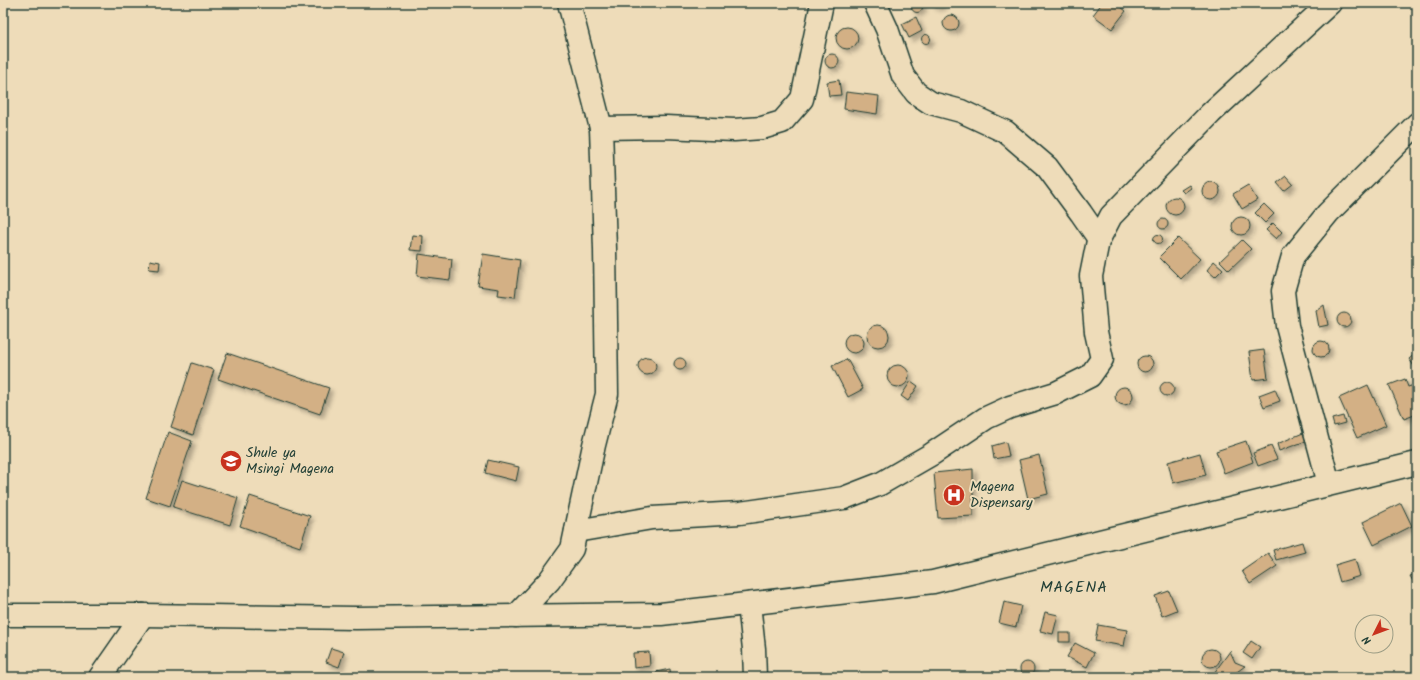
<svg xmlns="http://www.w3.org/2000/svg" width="1420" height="680" font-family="Kalam,sans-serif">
<defs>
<filter id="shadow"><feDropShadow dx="3.5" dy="3.5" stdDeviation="2" flood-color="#0004"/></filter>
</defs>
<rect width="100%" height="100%" fill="#eedcb9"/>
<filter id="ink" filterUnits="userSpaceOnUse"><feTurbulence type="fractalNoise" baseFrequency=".025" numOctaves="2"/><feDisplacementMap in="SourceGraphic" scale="8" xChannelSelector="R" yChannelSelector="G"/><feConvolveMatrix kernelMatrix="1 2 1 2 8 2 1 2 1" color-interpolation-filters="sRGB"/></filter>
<g filter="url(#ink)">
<g fill="#d3b085" stroke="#1f3d34" filter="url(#shadow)">
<circle cx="917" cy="7" r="5.5"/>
<polygon points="930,3 945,3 942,6 936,7"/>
<polygon points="1102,3 1116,3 1126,11 1112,29 1093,15"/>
<circle cx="951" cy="23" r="8"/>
<polygon points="916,17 922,31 909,38 902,24"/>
<circle cx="847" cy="38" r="11"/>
<circle cx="926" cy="39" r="4.5"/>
<circle cx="832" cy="61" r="7"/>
<polygon points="839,80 841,95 829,96 827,82"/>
<polygon points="846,92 879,96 877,114 844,109"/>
<polygon points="1286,176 1293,184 1284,191 1277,183"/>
<circle cx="1211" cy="191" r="9"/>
<polygon points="1189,185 1191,188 1184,193 1181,190"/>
<polygon points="1248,185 1257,200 1242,209 1233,194"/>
<circle cx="1175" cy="206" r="9"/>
<polygon points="1264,204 1274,214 1265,223 1255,213"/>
<circle cx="1241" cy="226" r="9"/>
<circle cx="1163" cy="224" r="5"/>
<polygon points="1273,223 1282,232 1276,239 1266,230"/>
<circle cx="1158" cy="239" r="4.5"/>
<polygon points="412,235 423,236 422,251 410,250"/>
<polygon points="1178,238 1200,259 1181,279 1159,257"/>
<polygon points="1242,240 1251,249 1229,270 1220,261"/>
<polygon points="419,254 452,259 450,280 417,276"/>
<polygon points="483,254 520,260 515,297 498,295 499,289 478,286"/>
<polygon points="150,260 160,262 159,270 149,269"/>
<polygon points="1214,261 1223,269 1215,277 1207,270"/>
<polygon points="1324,305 1328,325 1319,327 1316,311"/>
<circle cx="1344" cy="320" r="7"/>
<circle cx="878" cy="336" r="11"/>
<circle cx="854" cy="343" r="10"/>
<circle cx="1321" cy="349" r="8"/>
<polygon points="1264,350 1268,378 1253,380 1249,352"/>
<polygon points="1417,352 1417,363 1414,366 1409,359"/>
<polygon points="227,353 329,388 320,414 218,379"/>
<circle cx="1145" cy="364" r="8"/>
<circle cx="647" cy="366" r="9"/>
<circle cx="680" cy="364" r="6"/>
<polygon points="847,359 863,389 848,397 832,366"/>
<polygon points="192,363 214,370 193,435 171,427"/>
<circle cx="898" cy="376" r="11"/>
<polygon points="1405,379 1408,387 1417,384 1417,414 1404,419 1389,385"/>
<polygon points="911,381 918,386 908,401 901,396"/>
<circle cx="1167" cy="389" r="7"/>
<polygon points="1368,385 1386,425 1357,438 1339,398"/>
<circle cx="1124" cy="396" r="9"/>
<polygon points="1275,389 1280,401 1264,407 1259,395"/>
<polygon points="1343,416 1345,423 1334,426 1332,419"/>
<polygon points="168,432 192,441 170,506 146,498"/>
<polygon points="1303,433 1306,441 1279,451 1277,444"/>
<polygon points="1246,441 1253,462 1224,473 1216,451"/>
<polygon points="1006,442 1009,456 994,459 992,446"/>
<polygon points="1271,446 1277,459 1258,466 1253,453"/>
<polygon points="1200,453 1206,475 1173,483 1168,462"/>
<polygon points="1039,455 1048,494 1028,499 1019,460"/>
<polygon points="488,460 519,467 516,481 485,473"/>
<polygon points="973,469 973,516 938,518 934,473"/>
<polygon points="182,480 238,498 230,525 173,507"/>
<polygon points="250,496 310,516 300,547 240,526"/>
<polygon points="1401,503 1412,526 1374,545 1363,522"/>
<polygon points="1302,542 1305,552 1276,560 1273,550"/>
<polygon points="1268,553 1277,566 1250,584 1242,571"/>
<polygon points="1355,559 1360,576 1340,582 1335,565"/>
<polygon points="1417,573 1417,588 1410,576"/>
<polygon points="1169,591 1177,610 1162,616 1155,596"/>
<polygon points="1004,602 1021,606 1016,627 999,623"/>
<polygon points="1045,612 1058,615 1053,634 1040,631"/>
<polygon points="1098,625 1127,630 1124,646 1095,641"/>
<rect x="1059" y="633" width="11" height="9"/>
<polygon points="1251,641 1260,647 1252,659 1243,653"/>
<polygon points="1075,643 1094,653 1087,667 1067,657"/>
<polygon points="331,648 344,652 339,667 326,662"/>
<circle cx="1211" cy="658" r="9"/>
<polygon points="1230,651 1235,662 1245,666 1230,677 1219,677 1214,673"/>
<polygon points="649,652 650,666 634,668 633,653"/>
<circle cx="1027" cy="669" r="7"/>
<polygon points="670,669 671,677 657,677 656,672"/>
<polygon points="1190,672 1196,677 1186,677"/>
<polygon points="1094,674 1100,675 1103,677 1090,677"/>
</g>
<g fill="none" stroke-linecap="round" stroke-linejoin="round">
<g stroke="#1f3d34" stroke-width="25">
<g id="street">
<polyline points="875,3 887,29 903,76 916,93 931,103 961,111 1006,132 1047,167 1081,213 1099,239"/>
<polyline points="601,128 666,127 734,130 762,128 782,122 802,99 822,3"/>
<polyline points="1329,484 1287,326 1283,291 1293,256 1328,213 1417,124"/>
<polyline points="576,531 652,518 740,513 844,498 880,484 932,454 986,418 1010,407 1056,393 1090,376 1102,359 1096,332 1091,276 1098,241 1111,216 1211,113 1330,3"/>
<polyline points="749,604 754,649 755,677"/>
<polyline points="3,615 143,615"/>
<polyline points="516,616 549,581 572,549 594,445 607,394 605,249 601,128 569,3"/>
<polyline points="100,677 143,615"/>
</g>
</g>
<g stroke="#1f3d34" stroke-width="25">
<polyline id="secondary" points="143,615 356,618 661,614 933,582 1417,463"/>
</g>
<use href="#street" stroke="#eedcb9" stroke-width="22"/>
<use href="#secondary" stroke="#eedcb9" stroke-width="22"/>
</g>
</g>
<defs>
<g id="school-disc" transform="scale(1.15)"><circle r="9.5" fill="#c8321e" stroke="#eedcb9"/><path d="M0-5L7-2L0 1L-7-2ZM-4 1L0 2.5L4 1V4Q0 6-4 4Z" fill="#fff"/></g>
<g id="hospital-disc" transform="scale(1.15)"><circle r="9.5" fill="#c8321e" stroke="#eedcb9"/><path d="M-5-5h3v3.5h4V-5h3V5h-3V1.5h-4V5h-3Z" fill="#fff"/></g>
</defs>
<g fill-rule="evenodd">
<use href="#school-disc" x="231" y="461"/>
<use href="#hospital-disc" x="954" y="495"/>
</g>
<g text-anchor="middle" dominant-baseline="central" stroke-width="4" stroke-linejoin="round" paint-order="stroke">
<g font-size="14" fill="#1f3d34" stroke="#eedcb9" text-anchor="start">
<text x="246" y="453">Shule ya<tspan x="246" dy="16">Msingi Magena</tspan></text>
<text x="970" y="487">Magena<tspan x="970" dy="16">Dispensary</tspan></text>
</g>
<g font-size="16" letter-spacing="1" fill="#1f3d34" stroke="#eedcb9">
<text x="1074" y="587">MAGENA</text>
</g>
</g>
<rect width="1420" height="680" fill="none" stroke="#eedcb9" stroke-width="16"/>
<rect x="8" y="8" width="1404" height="664" fill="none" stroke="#1f3d34" stroke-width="1.5" filter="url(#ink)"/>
<g transform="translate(1374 634) rotate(228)"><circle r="19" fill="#eedcb9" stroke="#9b9c84"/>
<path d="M0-3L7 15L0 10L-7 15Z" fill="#c8321e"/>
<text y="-6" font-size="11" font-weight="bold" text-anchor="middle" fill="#1f3d34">N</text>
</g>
</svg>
